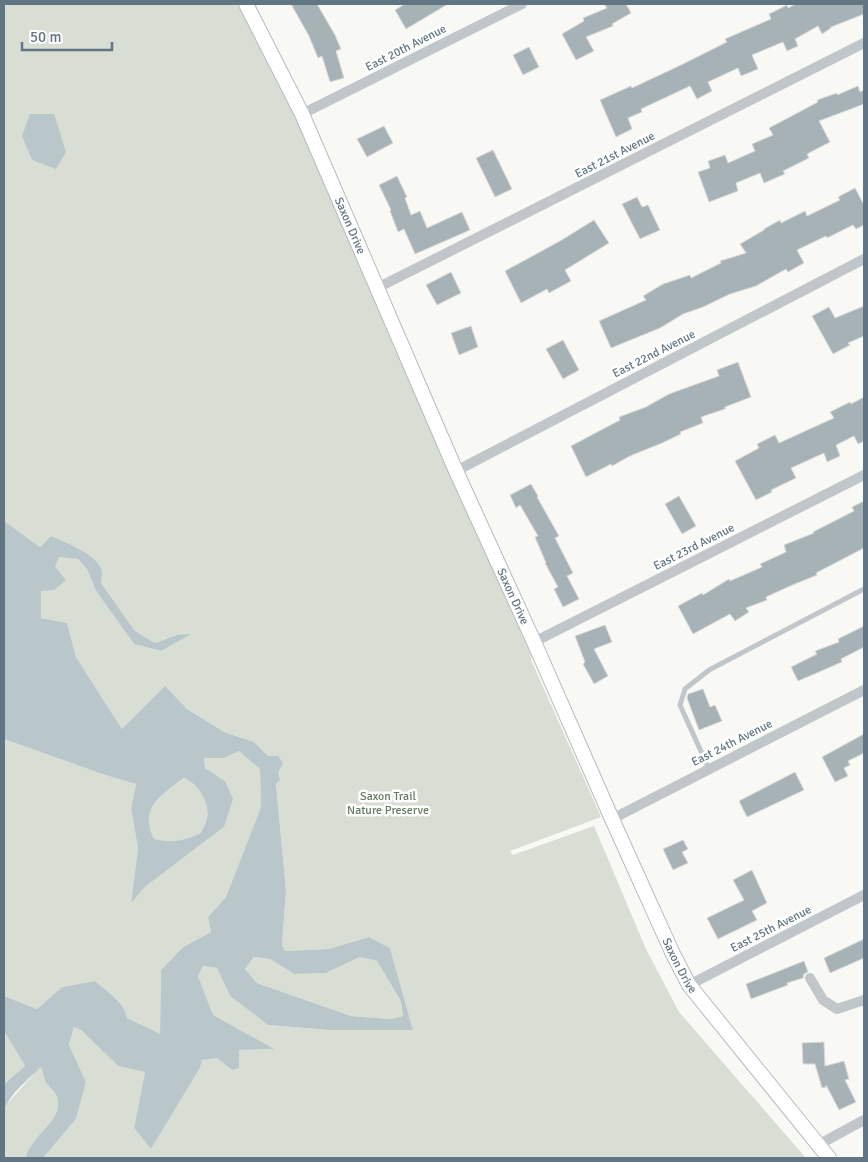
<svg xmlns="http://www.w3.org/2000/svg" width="868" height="1162" font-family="Signika,sans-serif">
<rect width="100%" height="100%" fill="#f8f8f5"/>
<g fill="#d8ded4">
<path d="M4,4H246L534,642L531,660L601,817L510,851L513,855L594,826L646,949L679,1012L806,1158H43L76,1119L86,1082L69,1045L74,1027L81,1030L118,1066L145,1072L134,1128L151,1149L200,1068L202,1060L217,1057L239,1067V1050L273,1049L213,1015L198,976L203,966L217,968L230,996L268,1025L329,1030H413L390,948L369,937L329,949L285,951L282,945L286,891L276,783L268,756L254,742L224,732L182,705L122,729L76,657L67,623L41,618V591L59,556L78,559L87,569L96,591L134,644L161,651L177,635L155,643L135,631L101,583C101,579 103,574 102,571C99,555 65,542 51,536L40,547L4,521Z"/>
<path d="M4,739L105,775L136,784L131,809L138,848L131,903L146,886L224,827L225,781L205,768L204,758H224L239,751L260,768L261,807L226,897L208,917L211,932L183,947L161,970L160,1035L127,1018C124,1001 107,992 95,981L62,987L37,1009L4,996Z"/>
<path d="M185,778C198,783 210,803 207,818C206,823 203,828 201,833C183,841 173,843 154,839C152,836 150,832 149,828C142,806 170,789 185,778Z"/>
<polygon points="254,957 270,959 294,974 326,973 360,957 377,961 401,1003 403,1016 391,1019 351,1016 257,983 245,969"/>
<polygon points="4,1031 25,1066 4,1084"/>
<path d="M41,1066C43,1071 43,1077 45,1081C49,1088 57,1092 58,1101C61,1120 31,1140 26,1158H4V1111L5,1106Z"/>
</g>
<g fill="#b9c7ca" fill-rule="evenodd">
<polygon points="30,114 54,114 66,152 56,169 32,160 22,136"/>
<path d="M4,521L40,547L51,536C65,542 99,555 102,571C103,574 101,579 101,583L135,631L155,643L177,635L191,634L161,651L134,644L96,591L87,569L78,559L59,557L55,567L66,580L54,590L41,591V618L67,623L76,657L122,729L165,686L186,708L224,732L254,742L268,756H278L283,763L278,773L280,780L276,784L286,891L282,945L285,951L329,949L369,937L390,948L413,1030H329L268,1025L230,996L217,968L203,966L198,976L213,1015L274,1049L239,1050V1068L232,1070L217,1058L202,1060L200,1068L151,1149L134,1128L145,1072L118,1066L81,1030L74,1027L69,1045L86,1082L76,1119L43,1158H26C30,1137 61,1122 58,1101C57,1092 49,1088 45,1081C43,1077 43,1071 41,1067C29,1079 9,1094 4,1111V1084L25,1066L4,1031V996L37,1009L62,987L95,981C107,992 124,1001 127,1018L160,1034L161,970L183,947L211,932L208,917L226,897L261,807L260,769L239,751L224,758H204L205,768L225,781L233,799L224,827L146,886L131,903L138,848L131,809L136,784L105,775L4,739ZM184,778C198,783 210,803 207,818C206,823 203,828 201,833C183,841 173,843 154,839C138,808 162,795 184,778ZM254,957L270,959L294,974L326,973L360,957L377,961L401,1002L403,1016L391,1019L351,1016L257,983L245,969Z"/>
</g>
<g fill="#a7b2b7" stroke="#dadad7">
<polygon points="291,4 317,4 335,35 341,49 336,51 344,78 330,82 322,56 318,58 309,36"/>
<polygon points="405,4 448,4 406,29 395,10"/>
<polygon points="604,4 626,4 631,13 612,24 613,26 586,37 594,51 576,60 562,34 584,21 583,18 607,8"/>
<polygon points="796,4 864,4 864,14 831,27 831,28 822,34 818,26 795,39 798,46 787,51 783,42 752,55 758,69 741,76 738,68 708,82 712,91 697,99 690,86 641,109 642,112 628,118 632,129 616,137 600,100 631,86 632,88 681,65 727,42 725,39 771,19 769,14 787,5 788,8"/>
<polygon points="529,47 539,67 523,75 513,55"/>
<polygon points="858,86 860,92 864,90 864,104 819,121 830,142 807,154 809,158 783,171 785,174 764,183 760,173 736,183 738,191 709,202 698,172 710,168 708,161 725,155 728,163 755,151 752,144 773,135 769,128 818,102 817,100 837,93 837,95"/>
<polygon points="384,126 393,143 367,157 357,139"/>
<polygon points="493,150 512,189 495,197 476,158"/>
<polygon points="397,176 407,197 405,198 411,215 420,211 427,228 462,212 470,230 415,254 404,229 398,232 390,211 391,210 379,185"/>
<polygon points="855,188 864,205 864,225 856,229 853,225 827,238 826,236 797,250 804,263 788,272 786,269 756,286 730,294 703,307 683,314 660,328 611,348 599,321 646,300 643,296 663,284 690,275 691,278 721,263 720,261 746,253 740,244 764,230 764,229 780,220 781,223 805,211 807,216 840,200 838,197"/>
<polygon points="637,197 642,207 648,205 660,230 640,239 622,204"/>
<polygon points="594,220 609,243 565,270 571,281 549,293 547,289 521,303 505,271 560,241"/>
<polygon points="451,272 461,293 437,305 426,285"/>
<polygon points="864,306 864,336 848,343 850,345 833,354 812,316 829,307 835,318"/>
<polygon points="471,326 478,347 459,355 451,333"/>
<polygon points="563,340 579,370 563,379 546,349"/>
<polygon points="738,362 751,397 725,407 725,409 701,417 703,423 680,432 681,434 662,443 630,456 612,466 611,464 586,477 571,446 620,420 619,417 646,407 669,394 719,376 717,370"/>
<polygon points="864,397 864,441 858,444 854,436 836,445 840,456 827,462 824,453 791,468 796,478 771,490 772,492 756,500 735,461 759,448 757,444 775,435 779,443 834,418 830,412 850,402 851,404"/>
<polygon points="531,484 538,496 537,497 559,536 555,538 573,573 567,576 579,599 563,607 554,589 558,587 545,563 546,563 535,537 538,536 520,505 516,508 510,495"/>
<polygon points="679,496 696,526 682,534 665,504"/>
<polygon points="864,501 864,548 816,573 817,575 790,586 766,597 767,600 746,608 749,612 735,621 730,614 693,634 678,606 702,593 703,595 729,579 730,581 762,567 760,564 786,552 784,545 814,533 813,532 854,511 852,507"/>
<polygon points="605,625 612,642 594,649 608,676 594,684 583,664 585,662 575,636"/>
<polygon points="864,626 864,647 841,659 842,662 798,681 791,667 817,654 815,651 839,642 838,639"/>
<polygon points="703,689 710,707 715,705 722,721 699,730 687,698 688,694"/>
<polygon points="864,734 864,753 848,761 850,765 844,768 848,776 835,782 822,757"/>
<polygon points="795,772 804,790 747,817 739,801"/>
<polygon points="683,840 688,849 682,852 688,863 673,870 663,849"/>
<polygon points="752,870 767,903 752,911 757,920 718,939 707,918 744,900 733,880"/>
<polygon points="864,939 864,958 830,973 824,958"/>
<polygon points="804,961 808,972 804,974 803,978 787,983 788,985 751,999 746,984"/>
<polygon points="824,1042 825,1066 844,1061 849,1079 845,1080 856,1102 839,1110 826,1085 826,1087 822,1088 815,1064 803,1064 802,1043"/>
</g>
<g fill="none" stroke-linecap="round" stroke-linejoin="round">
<g stroke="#b5bcc0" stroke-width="16">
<g id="secondary">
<path id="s1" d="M246,4L302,114L456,471L534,642L612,819L672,952L689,985L829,1158"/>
</g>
</g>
<polyline stroke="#c1c6ca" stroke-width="5" points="709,769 680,705 685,689 709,670 864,589"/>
<g stroke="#c1c6ca" stroke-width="10">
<polyline points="302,114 522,4"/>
<polyline points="377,288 864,43"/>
<polyline points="456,471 864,259"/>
<polyline points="534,642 864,475"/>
<polyline points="612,819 864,690"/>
<polyline points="810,978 823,1000 837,1009 864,1000"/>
<polyline points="689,985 864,895"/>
<polyline points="818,1145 864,1120"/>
</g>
<use href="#secondary" stroke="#fff" stroke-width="14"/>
</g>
<g text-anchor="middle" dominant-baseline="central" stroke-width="5" stroke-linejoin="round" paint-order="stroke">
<g font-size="12" fill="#617682" stroke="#fff">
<text transform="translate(406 48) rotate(-27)">East 20th Avenue</text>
<text transform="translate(615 155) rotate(-27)">East 21st Avenue</text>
<text stroke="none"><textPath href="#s1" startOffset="245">Saxon Drive</textPath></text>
<text transform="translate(654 354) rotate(-27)">East 22nd Avenue</text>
<text transform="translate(694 547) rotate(-27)">East 23rd Avenue</text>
<text stroke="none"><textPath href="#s1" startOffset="650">Saxon Drive</textPath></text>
<text transform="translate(732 743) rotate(-27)">East 24th Avenue</text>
<text transform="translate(771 929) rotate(-27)">East 25th Avenue</text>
<text stroke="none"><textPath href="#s1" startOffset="1055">Saxon Drive</textPath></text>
</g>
<g font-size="12" fill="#667a61" stroke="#fff">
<text x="388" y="796">Saxon Trail<tspan x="388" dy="14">Nature Preserve</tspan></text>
</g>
</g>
<rect width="868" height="1162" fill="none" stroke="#617682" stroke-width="10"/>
<path d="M22 42v8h90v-8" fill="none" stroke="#617682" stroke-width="2.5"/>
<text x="30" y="42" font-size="15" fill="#617682" stroke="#ffffff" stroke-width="4" paint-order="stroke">50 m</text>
</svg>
